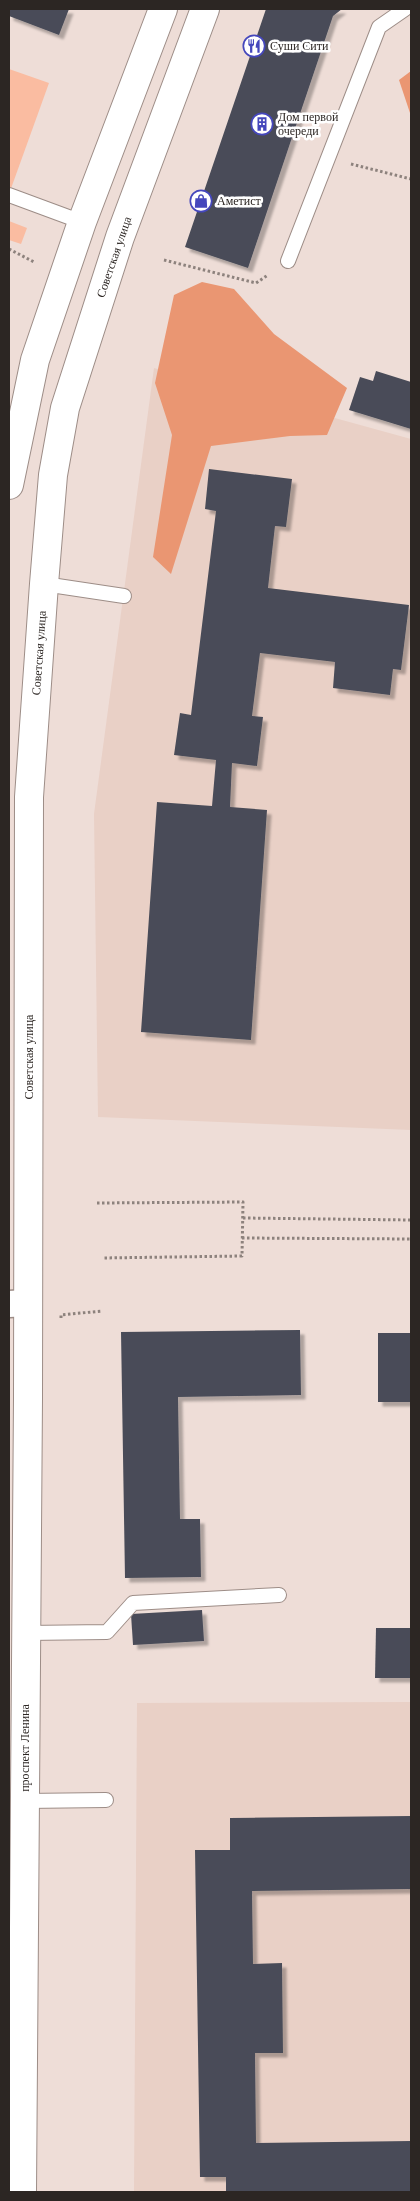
<svg xmlns="http://www.w3.org/2000/svg" width="420" height="2201" font-family="Georgia,serif">
<defs>
<filter id="shadow"><feDropShadow dx="4.5" dy="4.5" stdDeviation="1" flood-color="#0004"/></filter>
</defs>
<rect width="100%" height="100%" fill="#eeddd7"/>
<g fill="#e9d0c6">
<polygon points="154,368 411,439 411,1130 98,1117 94,814"/>
<polygon points="411,1702 411,2192 134,2192 137,1703"/>
</g>
<g fill="#fabca1">
<polygon points="9,69 49,83 9,194"/>
<polygon points="9,221 27,228 21,244 9,240"/>
</g>
<g fill="#ea9672">
<polygon points="411,71 411,116 399,80"/>
<polygon points="202,282 234,289 274,334 347,388 327,435 290,436 211,446 171,574 153,557 172,435 155,383 174,295"/>
</g>
<g fill="#494c58" filter="url(#shadow)">
<polygon points="9,9 69,9 59,35 9,16"/>
<polygon points="266,9 342,9 333,16 248,268 185,247"/>
<polygon points="376,371 411,382 411,429 349,410 360,377 373,381"/>
<polygon points="209,469 292,479 286,527 275,526 268,588 409,605 401,670 393,669 390,695 333,688 335,662 260,653 252,716 263,717 257,766 232,763 230,807 267,810 251,1040 141,1032 157,802 212,806 216,760 174,755 180,713 191,715 216,511 205,509"/>
<polygon points="300,1330 301,1395 178,1397 180,1519 200,1519 201,1577 125,1578 121,1332"/>
<rect x="378" y="1333" width="33" height="69"/>
<polygon points="202,1610 204,1641 133,1645 131,1614"/>
<polygon points="376,1628 411,1628 411,1678 375,1678"/>
<polygon points="411,1816 411,1889 252,1891 253,1964 282,1963 283,2053 255,2053 256,2143 411,2141 411,2192 226,2192 226,2177 200,2177 195,1850 230,1850 230,1818"/>
</g>
<g fill="none" stroke-linecap="round" stroke-linejoin="round">
<g stroke="#9d8d87" stroke-width="16">
<g id="lane">
<polyline points="9,195 82,222"/>
<polyline points="288,261 379,27 405,9"/>
<polyline points="44,584 124,596"/>
<polyline points="26,1633 107,1632 133,1603 279,1595"/>
<polyline points="25,1801 106,1800"/>
</g>
</g>
<g stroke="#9d8d87" stroke-width="29">
<polyline id="street" points="9,1304 27,1303"/>
</g>
<g stroke="#9d8d87" stroke-width="30">
<g id="secondary">
<polyline points="9,485 35,360 82,222 163,9"/>
<polyline points="22,2192 28,1399 29,797 44,584 53,475 65,408 120,237 205,9"/>
</g>
</g>
<g stroke="#8d827d" stroke-width="3" stroke-dasharray="2.5 2.5" stroke-linecap="butt">
<polyline points="351,164 411,179"/>
<polyline points="9,249 34,262"/>
<polyline points="164,260 256,283 268,275"/>
<polyline points="97,1203 243,1202 242,1256 102,1258"/>
<polyline points="243,1218 411,1220"/>
<polyline points="242,1238 411,1239"/>
<polyline points="61,1318 61,1315 102,1311"/>
</g>
<use href="#lane" stroke="#fff" stroke-width="14"/>
<use href="#street" stroke="#fff" stroke-width="26"/>
<use href="#secondary" stroke="#fff" stroke-width="28"/>
</g>
<defs>
<g id="restaurant-ring" transform="scale(1.125)"><circle r="9.5" fill="#fff" stroke="#4547bc" stroke-width="1.5"/><path d="M-5-6h1v4h1v-4h1v4h1v-4h1v5L-1.5 .5V6h-2V.5L-5-1ZM5-6V6H3V1.5H1.5Q1.5-4 5-6Z" fill="#4547bc"/></g>
<g id="building-ring" transform="scale(1.125)"><circle r="9.5" fill="#fff" stroke="#4547bc" stroke-width="1.5"/><path d="M-4-6H4V6H1V3H-1V6H-4ZM-2.5-4.3h1.7v1.8h-1.7ZM.8-4.3h1.7v1.8H.8ZM-2.5-1h1.7V.8h-1.7ZM.8-1h1.7V.8H.8Z" fill="#4547bc"/></g>
<g id="shop-ring" transform="scale(1.125)"><circle r="9.5" fill="#fff" stroke="#4547bc" stroke-width="1.5"/><path d="M-5-2.5h2.3a2.7 3.5 0 0 1 5.4 0H5L5.5 6h-11ZM-1.5-2.5h3a1.5 2.3 0 0 0-3 0Z" fill="#4547bc"/></g>
</defs>
<g fill-rule="evenodd">
<use href="#restaurant-ring" x="254" y="46"/>
<use href="#building-ring" x="262" y="124"/>
<use href="#shop-ring" x="201" y="201"/>
</g>
<g text-anchor="middle" dominant-baseline="central" stroke-width="5" stroke-linejoin="round" paint-order="stroke">
<g font-size="12" fill="#2c2623" stroke="#fff" text-anchor="start">
<text x="270" y="46">Суши Сити</text>
<text x="278" y="117">Дом первой<tspan x="278" dy="14">очереди</tspan></text>
<text x="217" y="201">Аметист</text>
</g>
<g font-size="12" fill="#2c2623" stroke="#fff">
<text transform="translate(114 257) rotate(-71)">Советская улица</text>
<text transform="translate(39 653) rotate(-86)">Советская улица</text>
<text transform="translate(29 1057) rotate(-90)">Советская улица</text>
<text transform="translate(25 1748) rotate(-90)">проспект Ленина</text>
</g>
</g>
<rect width="420" height="2201" fill="none" stroke="#2c2623" stroke-width="20"/>
</svg>
